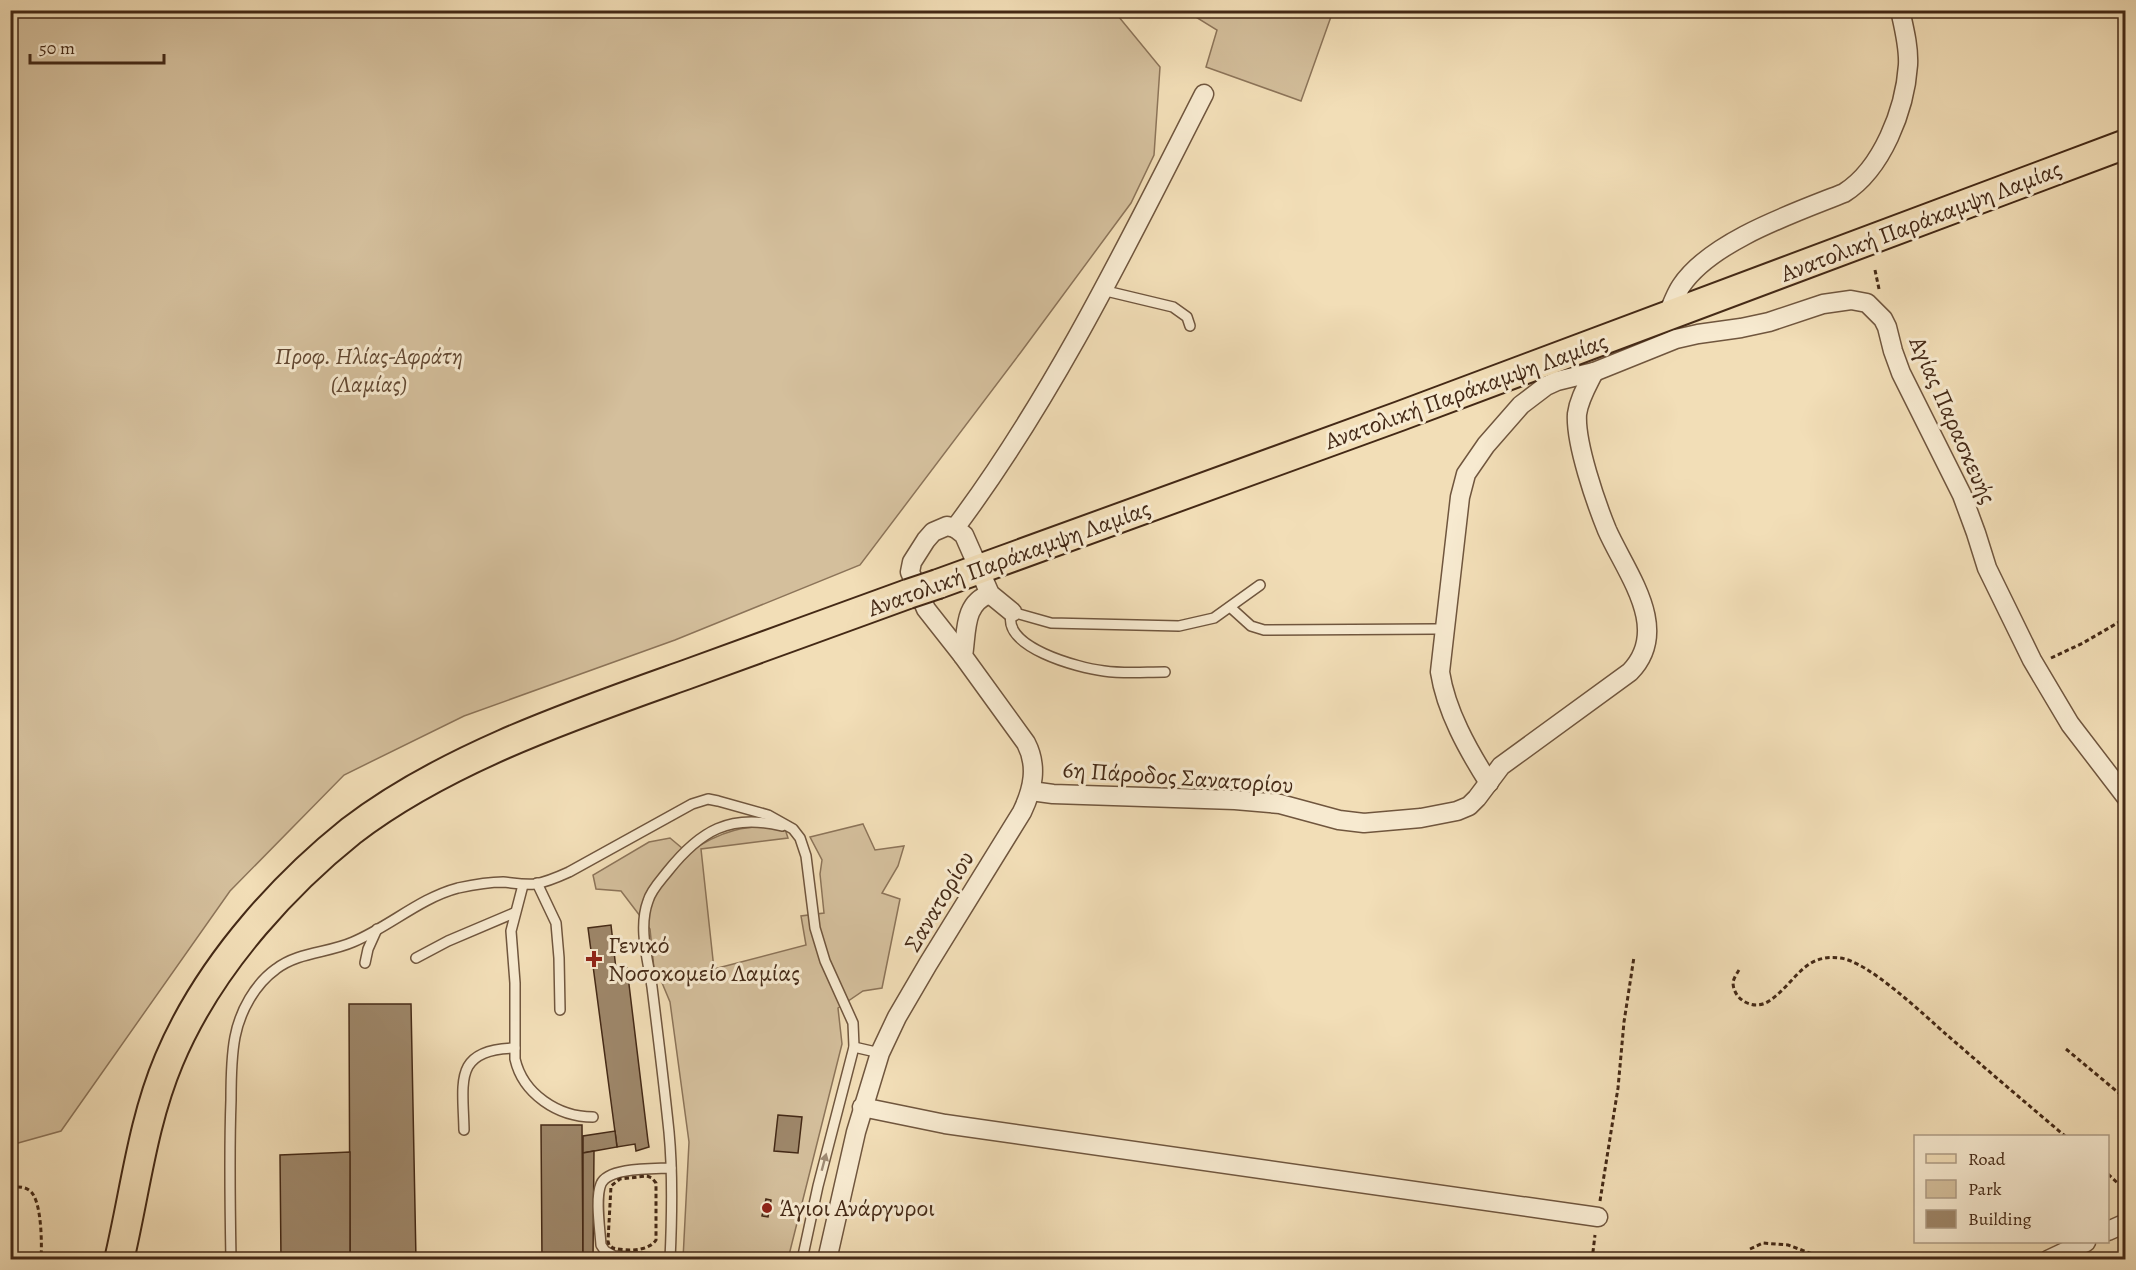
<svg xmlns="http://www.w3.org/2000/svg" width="2136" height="1270" font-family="Alegreya,serif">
<rect width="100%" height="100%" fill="#f2deb7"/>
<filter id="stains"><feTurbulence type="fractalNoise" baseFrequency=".00333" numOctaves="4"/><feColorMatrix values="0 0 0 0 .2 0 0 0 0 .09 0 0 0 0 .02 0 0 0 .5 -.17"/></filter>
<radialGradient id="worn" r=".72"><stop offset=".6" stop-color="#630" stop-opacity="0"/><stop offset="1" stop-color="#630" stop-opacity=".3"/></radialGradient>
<g fill="#d4bf9c" stroke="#8c7459" stroke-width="1.5">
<polygon points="11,10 1114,11 1160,67 1154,155 1131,203 1021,352 860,565 675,640 464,716 344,775 230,891 61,1131 11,1145"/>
<polygon points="1186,11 1333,11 1301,101 1206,67 1217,30"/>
<path d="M863,824L875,850L904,846L898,866L882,893L900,899L882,988L863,991L838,1008L842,1044L788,1259H683L689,1142L670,1002L660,978L654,969L650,929L621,891L596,889L593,875L649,842L670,838L688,853C718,832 748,822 785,829L788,838L701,849L714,969L806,945L801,916L824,913L820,874L822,860L810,837Z"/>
</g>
<g fill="#9e876a" stroke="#442916" stroke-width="1.5">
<polygon points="611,925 616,969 627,968 648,1141 649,1147 636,1151 635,1144 617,1147 588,928"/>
<polygon points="349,1004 411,1004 416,1260 350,1260"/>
<polygon points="778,1115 802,1117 798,1153 774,1151"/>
<polygon points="541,1125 582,1125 583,1260 542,1260"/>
<polygon points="615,1131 617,1147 583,1153 583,1136"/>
<polygon points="594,1151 593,1260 583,1260 583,1153"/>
<polygon points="350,1152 350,1260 281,1260 280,1155"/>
<polygon points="766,1199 771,1200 768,1217 762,1216"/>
</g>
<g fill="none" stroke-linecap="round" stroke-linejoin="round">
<g stroke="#70563e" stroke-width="12">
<g id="service">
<polyline points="1102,290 1173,307 1187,317 1190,326"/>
<polyline points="1230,607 1251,626 1264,630 1436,629"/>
<path d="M1165,672C1145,672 1124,674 1104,671C1079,668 999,647 1012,612L1051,623L1179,626L1214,618L1260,585"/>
<polyline points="537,883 556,923 559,958 560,1010"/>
<path d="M523,885L511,931L515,983V1059C523,1094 558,1117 593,1117"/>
<polyline points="416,958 448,941 514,913"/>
<polyline points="365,963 368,949 377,929"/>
<polyline points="854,1047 880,1053"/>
<path d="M464,1130C463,1082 453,1049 515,1048"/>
<path d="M670,1259L614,1256L605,1251L601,1245C600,1229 595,1198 601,1184C608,1167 654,1169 671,1168"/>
<path d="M231,1260C230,1206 229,1153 231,1100C231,1079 231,1058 235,1037C240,1011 255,984 276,969C298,952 328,953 353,942C389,927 420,898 458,888C472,885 488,882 503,882C514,883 523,885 535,884C547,882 558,877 569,872L692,804L708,799L718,801L768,815L793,829L800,838L806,856L815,928L825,961L853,1023L854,1047L818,1186L802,1260"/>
<path d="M670,1260C672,1217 673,1174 669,1132C664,1084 658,1035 652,987C648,960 638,928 648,901C651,890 661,880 668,871C700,831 730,813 782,826"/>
</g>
</g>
<g stroke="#70563e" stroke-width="21">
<g id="minor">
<path d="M1667,316C1671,307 1675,295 1681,286C1711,241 1794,213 1844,193C1882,169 1905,110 1908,65C1909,47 1904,28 1900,10"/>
<polyline points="955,528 964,535 990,594 1012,612"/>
<path d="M963,656L926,609L910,572L912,562L926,540L933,532L947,526L955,528C1054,396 1129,241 1204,94"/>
<path d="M1489,783C1468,750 1446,711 1440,672L1460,497L1466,474L1486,445L1521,405L1546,386L1557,381L1594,372L1676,339L1698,334L1741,328L1769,322L1823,304L1851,300L1867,303L1883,319L1887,327L1893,351L1901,373L1962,495L1976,533L1987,568L2032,660L2070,724L2126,797"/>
<path d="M1031,791L1053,794L1235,800L1280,804L1339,820L1364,823L1421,818L1457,811L1469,806L1477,798L1501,766L1630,672C1672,629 1626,573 1607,530C1596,503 1575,443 1577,414C1579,399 1587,386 1594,372"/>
<polyline points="862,1107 945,1124 1598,1217"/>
<polyline points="2108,1231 2126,1223"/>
<path d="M827,1260L856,1132L880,1053L897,1017L928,964L1022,812C1033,789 1038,766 1026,743L963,656C967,632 963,603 990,594"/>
<polyline points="2048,1260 2086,1242"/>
</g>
</g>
<g stroke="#442916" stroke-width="32">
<g id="primary">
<polyline points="938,584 1400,416 2126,144"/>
<path d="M119,1260C135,1193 142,1124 169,1060C190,1010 220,965 255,924C284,890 316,859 351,831C446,758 576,714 688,674C761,647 835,621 908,594"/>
</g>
</g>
<g stroke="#442916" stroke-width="3" stroke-dasharray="4.5 3" stroke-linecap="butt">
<polyline points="1875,270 1879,289"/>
<polyline points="2051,658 2083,643 2126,618"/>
<path d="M1739,970C1737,973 1734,978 1733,982C1733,1001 1755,1011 1769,1001C1795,984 1803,953 1840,958C1868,961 1924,1015 1947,1035C1986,1069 2026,1103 2065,1136"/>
<polyline points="2066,1049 2126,1099"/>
<polyline points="2108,1174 2126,1191"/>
<path d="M647,1176L652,1178L656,1183V1240C648,1252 626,1251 613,1248L609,1245L608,1241L611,1186L620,1179Z"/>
<path d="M10,1187C17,1187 23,1186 29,1190C42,1198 42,1245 41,1260"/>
<polyline points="1600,1201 1618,1088 1624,1022 1634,957"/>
<polyline points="1750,1249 1763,1243 1788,1245 1829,1260"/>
<polyline points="1592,1260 1595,1235"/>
</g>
<use href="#service" stroke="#f7ead0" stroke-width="9"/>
<use href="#minor" stroke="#f7ead0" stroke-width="18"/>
<use href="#primary" stroke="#f2deb7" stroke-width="28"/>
<g stroke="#442916" stroke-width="32" stroke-linecap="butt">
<polyline id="primary-bridge" points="908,594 938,584"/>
</g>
<use href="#primary-bridge" stroke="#f2deb7" stroke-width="28"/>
</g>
<defs><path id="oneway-solid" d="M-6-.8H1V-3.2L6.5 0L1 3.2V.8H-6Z" transform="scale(1.5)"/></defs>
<use fill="#9e8a73" href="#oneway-solid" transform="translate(824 1162) rotate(-75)"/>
<g fill="#8f2418" stroke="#f7ead0" stroke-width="2">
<path d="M591 950h6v6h6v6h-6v6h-6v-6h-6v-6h6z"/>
<circle cx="767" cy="1208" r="6"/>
</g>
<g text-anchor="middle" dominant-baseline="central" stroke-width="6" stroke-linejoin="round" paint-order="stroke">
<g font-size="24" fill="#442916" stroke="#f7ead0">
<text transform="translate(1921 221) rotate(-21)">Ανατολική Παράκαμψη Λαμίας</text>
<text transform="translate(1466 391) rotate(-20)">Ανατολική Παράκαμψη Λαμίας</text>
<text transform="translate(1953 420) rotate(66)">Αγίας Παρασκευής</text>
<text transform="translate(1009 558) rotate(-20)">Ανατολική Παράκαμψη Λαμίας</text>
<text transform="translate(1178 777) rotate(4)">6η Πάροδος Σανατορίου</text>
<text transform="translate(939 901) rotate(-59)">Σανατορίου</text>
</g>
<g font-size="24" font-style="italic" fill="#614731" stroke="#f7ead0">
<text x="369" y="356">Προφ. Ηλίας-Αφράτη<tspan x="369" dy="28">(Λαμίας)</tspan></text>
</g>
<g font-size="24" fill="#442916" stroke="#f7ead0" text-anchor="start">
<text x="608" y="945">Γενικό<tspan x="608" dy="28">Νοσοκομείο Λαμίας</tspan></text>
<text x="779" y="1208">Άγιοι Ανάργυροι</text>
</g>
</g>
<rect width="2136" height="1270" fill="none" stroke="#f2deb7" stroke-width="36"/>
<rect x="12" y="12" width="2112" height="1246" fill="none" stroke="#442916" stroke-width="3"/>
<rect x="18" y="18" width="2100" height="1234" fill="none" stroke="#442916" stroke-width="1.5"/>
<rect x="1914" y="1135" width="195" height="108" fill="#f7ead0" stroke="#af9d86" stroke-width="1.5"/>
<rect x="1926" y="1154" width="30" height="9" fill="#f2deb7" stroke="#af9d86" stroke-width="1.5"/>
<text x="1968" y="1165" font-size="18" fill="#442916">Road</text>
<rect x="1926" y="1180" width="30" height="18" fill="#d4bf9c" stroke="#af9d86" stroke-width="1.5"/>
<text x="1968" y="1195" font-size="18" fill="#442916">Park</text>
<rect x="1926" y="1210" width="30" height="18" fill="#9e876a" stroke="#af9d86" stroke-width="1.5"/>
<text x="1968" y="1225" font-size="18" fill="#442916">Building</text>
<path d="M30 54v9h134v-9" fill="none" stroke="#442916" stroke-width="3"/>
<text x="39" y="54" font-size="18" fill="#442916" stroke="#f7ead0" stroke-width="4.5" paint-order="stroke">50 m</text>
<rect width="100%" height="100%" filter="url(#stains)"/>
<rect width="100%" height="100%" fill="url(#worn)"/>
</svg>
